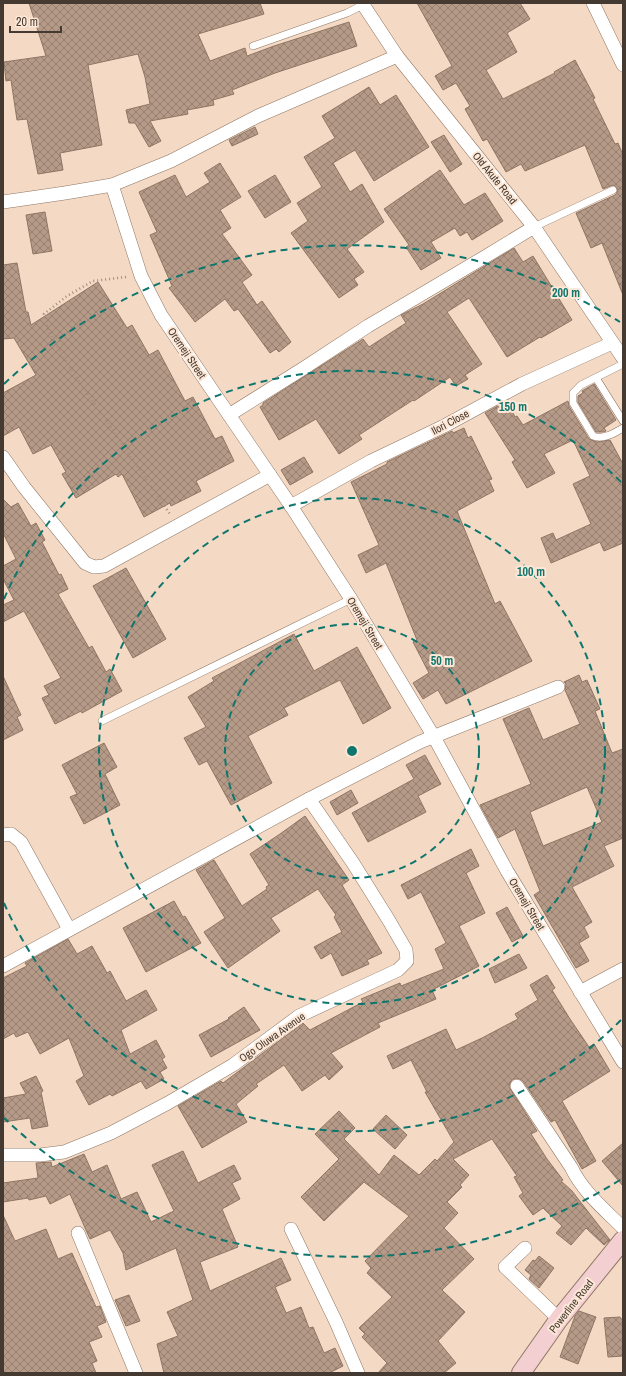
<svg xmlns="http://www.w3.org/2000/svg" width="626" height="1376" font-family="'Archivo Narrow',sans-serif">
<defs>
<pattern id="building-cross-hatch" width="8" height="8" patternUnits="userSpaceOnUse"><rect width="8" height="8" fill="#b69a88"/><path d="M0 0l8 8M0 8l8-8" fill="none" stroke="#967f70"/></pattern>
</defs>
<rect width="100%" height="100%" fill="#f4d9c4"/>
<g fill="url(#building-cross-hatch)" stroke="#8f7563" fill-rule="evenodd">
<polygon points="29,3 260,3 264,14 198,34 210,61 245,48 247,56 274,46 349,22 357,46 275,73 232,90 234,94 213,100 214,105 187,110 188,114 150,121 161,141 149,147 135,123 129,123 126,110 150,104 145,77 138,54 88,65 102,145 60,153 63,170 38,174 27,119 17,120 11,80 6,81 4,62 46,56"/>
<polygon points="417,3 520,3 530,19 507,33 517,52 486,70 503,99 555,73 554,72 575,60 595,98 593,99 615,144 618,143 623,155 623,295 602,243 591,248 576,213 615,195 618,191 617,188 613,185 603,189 585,145 525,171 521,164 506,172 487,139 483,141 465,109 470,106 456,83 443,90 435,76 452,66"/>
<polygon points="369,87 380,105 396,95 429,147 374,181 355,150 333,163 350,192 362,184 384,222 347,249 364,272 354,279 358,285 339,298 291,233 308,221 297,203 322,187 304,157 335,138 322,116"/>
<polygon points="255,127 258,134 232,146 229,140"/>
<polygon points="444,135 462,164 450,172 431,142"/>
<polygon points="220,163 241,197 220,210 231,228 222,234 252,275 242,282 257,305 262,301 291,342 279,352 276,349 270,353 238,309 234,311 225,299 195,322 169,288 172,286 150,235 157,232 139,192 175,175 186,197 210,182 204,173"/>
<polygon points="440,170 464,205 485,193 503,221 472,240 467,232 460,236 455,228 431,242 441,258 421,270 406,247 409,245 384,209"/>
<polygon points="275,175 291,202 265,218 248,191"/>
<polygon points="45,212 52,251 33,254 26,215"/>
<polygon points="514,248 523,262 533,256 572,320 541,338 540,337 507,357 469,298 447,312 482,364 465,375 468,379 456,386 450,377 414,401 413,400 359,435 362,439 339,454 316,419 279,440 260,407 263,405 263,403 363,339 369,347 406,323 401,315 423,304"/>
<polygon points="17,263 26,312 28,312 31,325 98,282 127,328 132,325 149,355 158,350 185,401 193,397 215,439 222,436 234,461 196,481 201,491 171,506 170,503 144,517 122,474 118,477 116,474 76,498 62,474 66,472 51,445 33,454 19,427 3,436 3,393 36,375 14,338 3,339 3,265"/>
<polygon points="594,384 616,420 604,428 606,431 604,432 596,432 578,402 578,396 583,393 582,391"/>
<polygon points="507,401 515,417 517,416 523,425 568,401 569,406 589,439 597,442 610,440 623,464 623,543 604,551 600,542 551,563 541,538 553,533 556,540 591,524 573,484 590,476 573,440 544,454 555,473 527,488 512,462 515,460 485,413"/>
<polygon points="464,428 468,438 471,436 492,479 489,480 494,491 457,511 495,604 500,601 532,661 446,704 438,690 423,699 413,683 429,673 413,642 417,640 386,563 366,573 358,555 379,545 351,482 387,464 387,462 452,431 453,433"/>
<polygon points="304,457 313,472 290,485 281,470"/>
<polygon points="3,499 11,507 18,503 31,526 36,523 45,540 42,542 59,575 61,574 68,589 58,594 89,648 92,646 106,672 110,669 122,691 82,713 81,711 55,724 42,698 49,695 44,686 61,678 24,611 3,622 3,605 14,600 3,579 3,566 16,559 3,533"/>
<polygon points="126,568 166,639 133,658 93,586"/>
<polygon points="294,634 314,671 357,647 391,708 363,724 340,680 284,708 288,715 248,736 272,783 231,805 207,761 199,765 184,738 206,727 188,697 214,681 212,678"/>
<path d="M579,675L582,682L587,680L600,709L595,711L612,753L623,749V838L604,846L614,866L572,887L592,922L584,927L589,937L579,943L589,961L576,968L534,895L540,891L515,829L498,838L480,805L531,784L503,719L529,708L543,740L580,724L565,690L566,684L564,682ZM587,787L602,822L543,846L530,812Z"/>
<polygon points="3,676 21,715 17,717 23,730 3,740"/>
<polygon points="104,743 117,767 105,774 120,805 84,824 70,797 77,794 62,765"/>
<polygon points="425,755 441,784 418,796 426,812 368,842 352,813 414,779 406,765"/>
<polygon points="351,790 358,803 337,815 330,802"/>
<polygon points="305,816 349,880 342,885 382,953 367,960 369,964 342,976 331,953 321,959 314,947 342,932 334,917 336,915 318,889 271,918 280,931 228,968 204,932 225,918 196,870 214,860 242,906 267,889 266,887 269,885 250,854 280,834"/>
<polygon points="471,849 479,866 466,873 485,913 459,926 479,966 432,990 436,999 378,1023 380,1027 331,1053 343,1067 329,1080 325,1075 302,1091 284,1065 256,1084 258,1086 236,1104 247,1122 202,1148 178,1106 221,1081 223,1083 303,1023 310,1030 363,1002 361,999 400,983 401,986 444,969 435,949 446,943 421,892 408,899 401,885"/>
<polygon points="174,901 183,917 185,916 201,943 146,972 123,928"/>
<polygon points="507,907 523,936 512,942 496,913"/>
<polygon points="68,939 77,954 92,946 107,973 110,971 126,1001 146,990 157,1010 121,1030 130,1054 156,1040 165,1057 162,1059 167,1068 160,1072 164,1079 146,1089 141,1081 112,1096 110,1094 89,1105 76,1081 84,1076 69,1038 40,1054 28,1032 16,1037 14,1033 3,1039 3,978 27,966 25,963"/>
<polygon points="519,954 527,968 495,983 489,969"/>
<polygon points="547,975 555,988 552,990 570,1019 589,1047 594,1044 610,1071 562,1101 596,1161 582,1169 555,1120 551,1122 523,1081 520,1079 513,1079 510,1083 509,1087 537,1131 531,1134 547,1159 563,1180 561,1181 572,1191 610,1240 604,1245 586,1228 571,1245 556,1233 562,1226 543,1208 533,1215 519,1196 523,1193 514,1177 517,1176 492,1139 453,1159 469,1175 460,1185 462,1187 447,1202 458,1213 444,1228 474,1259 442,1290 465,1312 438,1341 456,1363 444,1373 378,1373 387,1363 362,1337 365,1334 359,1328 392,1297 367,1273 371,1268 365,1261 409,1216 364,1182 324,1221 301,1197 339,1159 315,1134 339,1111 355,1128 344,1139 379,1175 394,1155 419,1175 435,1159 437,1161 454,1142 425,1092 427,1092 411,1060 393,1069 387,1056 446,1029 456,1050 482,1038 518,1019 515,1014 538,1000 530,985"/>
<polygon points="244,1007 260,1030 211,1057 199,1035 229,1019 228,1018"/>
<polygon points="36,1076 43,1091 41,1092 48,1126 32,1129 30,1118 3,1122 3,1098 26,1094 20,1083"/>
<polygon points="386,1115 407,1135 395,1149 373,1129"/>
<polygon points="623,1143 623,1186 602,1161"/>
<polygon points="183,1151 198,1183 234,1165 241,1179 232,1183 240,1199 222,1209 238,1247 200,1262 210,1291 281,1258 291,1280 275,1287 286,1313 301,1307 309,1328 313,1327 324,1353 335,1348 343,1366 329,1373 164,1373 157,1344 178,1336 167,1312 193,1300 176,1248 126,1270 123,1253 110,1230 90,1239 70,1194 50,1204 46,1196 29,1200 28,1198 3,1202 3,1183 38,1178 36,1163 51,1162 52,1167 84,1154 92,1172 107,1165 121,1199 137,1192 151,1222 174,1211 152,1165"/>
<polygon points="3,1215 15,1241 46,1229 58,1259 72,1253 96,1307 100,1306 106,1322 97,1326 102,1337 89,1342 97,1361 92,1363 96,1373 3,1373"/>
<polygon points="539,1256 554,1268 539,1288 529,1279 531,1275 525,1270 533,1260 535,1261"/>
<polygon points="129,1295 140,1321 126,1326 115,1300"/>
<polygon points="579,1311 596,1317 578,1364 560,1357 575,1316"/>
<polygon points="620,1317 621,1319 623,1319 623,1356 608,1357 604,1318"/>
</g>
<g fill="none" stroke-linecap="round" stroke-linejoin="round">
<g stroke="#8f7764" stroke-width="8">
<g id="lane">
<polyline points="253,46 347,13 363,5"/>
<polyline points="534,227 613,190"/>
<path d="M623,364L581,385L573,393V403L593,436C604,440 614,433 623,428"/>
<polyline points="596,378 623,421"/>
<polyline points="102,721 351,599"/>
</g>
</g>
<g stroke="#8f7764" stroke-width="14">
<g id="street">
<polyline points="362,3 397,56 534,227 623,358"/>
<polyline points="593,3 623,65"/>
<polyline points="112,185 141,276 161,315 291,506 351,599 434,737 507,871 623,1062"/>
<polyline points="3,202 65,193 112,185 171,161 258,116 397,56"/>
<polyline points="229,415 304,368 368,326 483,258 534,227"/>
<polyline points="3,457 24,487 85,563 94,567 104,566 270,475"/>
<polyline points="291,506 371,461 444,426 522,384 612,343"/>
<polyline points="3,835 11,834 21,842 69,929"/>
<polyline points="3,966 309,799 420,742 558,687"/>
<polyline points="580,992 623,969"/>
<path d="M517,1086L571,1167C583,1192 604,1209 623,1228"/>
<polyline points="3,1155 40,1155 64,1152 111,1133 168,1103 233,1065 299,1016 398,970 407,961 406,950 388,919 353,863 309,799"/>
<polyline points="291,1229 336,1322 358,1373"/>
<polyline points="78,1233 136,1373"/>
<polyline points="525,1248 505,1267 559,1319"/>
</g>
</g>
<g stroke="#8f7764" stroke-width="20">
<polyline id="secondary" points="521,1373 559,1319 623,1240"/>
</g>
<polyline stroke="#9e8b7c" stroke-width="2.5" stroke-dasharray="1 3" stroke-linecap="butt" points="126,277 93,281 67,296 44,314 47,323 48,330 70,368 170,514"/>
<use href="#lane" stroke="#fff" stroke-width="7"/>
<use href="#street" stroke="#fff" stroke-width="13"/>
<use href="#secondary" stroke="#f3cfd2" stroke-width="18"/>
</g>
<g fill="none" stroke="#0f766e" stroke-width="2" stroke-dasharray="7 5">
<circle cx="352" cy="751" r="127"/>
<circle cx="352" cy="751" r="253"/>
<path d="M621 1020A380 380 0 0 1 4 903M4 599A380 380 0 0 1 621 482"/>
<path d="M620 1180A506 506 0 0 1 4 1118M4 384A506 506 0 0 1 620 322"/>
</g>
<g text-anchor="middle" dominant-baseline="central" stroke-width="4" stroke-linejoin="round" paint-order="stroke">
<g font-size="11" fill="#453a31" stroke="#fde7d6">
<text transform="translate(495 178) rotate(51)">Old Akute Road</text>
<text transform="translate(187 353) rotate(56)">Oremeji Street</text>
<text transform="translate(450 422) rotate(-28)">Ilori Close</text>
<text transform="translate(365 623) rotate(59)">Oremeji Street</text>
<text transform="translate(527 904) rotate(59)">Oremeji Street</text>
<text transform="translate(272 1037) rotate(-35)">Ogo Oluwa Avenue</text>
<text transform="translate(571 1306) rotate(-52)">Powerline Road</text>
</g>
</g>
<circle cx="352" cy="751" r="6" fill="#0f766e" stroke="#fde7d6" stroke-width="2"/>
<g font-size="12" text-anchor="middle" font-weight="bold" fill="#0f766e" stroke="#fde7d6" stroke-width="4" stroke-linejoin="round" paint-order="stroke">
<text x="566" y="297">200 m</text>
<text x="513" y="411">150 m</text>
<text x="531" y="576">100 m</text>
<text x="442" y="665">50 m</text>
</g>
<rect width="626" height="1376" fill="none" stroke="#453a31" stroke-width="8"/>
<path d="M10 26v6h51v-6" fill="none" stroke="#453a31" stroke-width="2"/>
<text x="16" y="26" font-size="12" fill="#453a31" stroke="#fde7d6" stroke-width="3" paint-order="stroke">20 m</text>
</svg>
